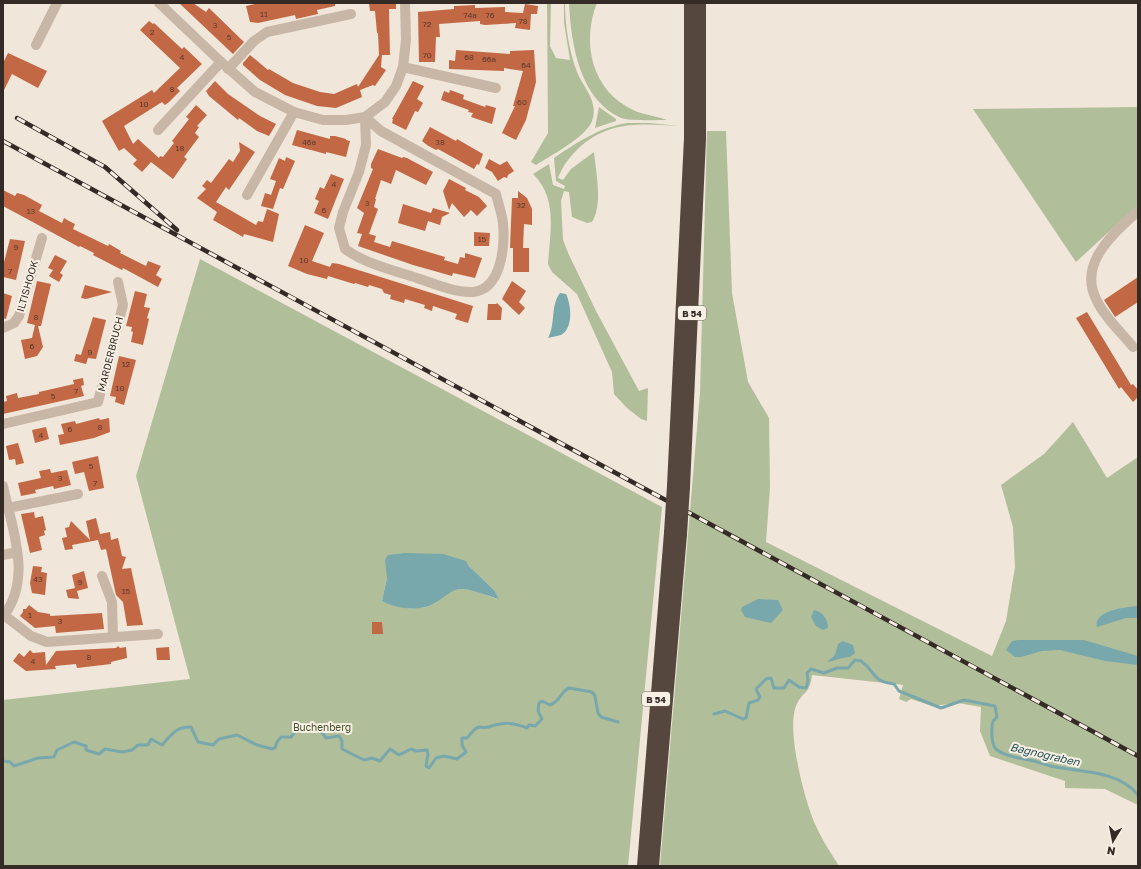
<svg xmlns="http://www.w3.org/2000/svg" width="1141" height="869" font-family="'Golos Text',sans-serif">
<rect width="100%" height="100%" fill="#f0e6d9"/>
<g fill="#b1be9a" fill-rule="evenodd">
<path d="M547,3H551L550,46L556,58L570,60L564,23V3H565C565,26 569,51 577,72C581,83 591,93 593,105C595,114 593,123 586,130C576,142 550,156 536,165L531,162L548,133Z"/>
<path d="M569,3H597C581,43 592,91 633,110C643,115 658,116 667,120C656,120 629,121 621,118C579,99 571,43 569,3Z"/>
<polygon points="599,107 616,119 616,121 595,128"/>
<polygon points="1138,107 1138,205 1076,262 973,109"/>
<path d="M627,123H649L680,126C643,124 611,120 581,146C571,155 563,165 558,178L563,180L571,169L594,152C596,173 603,204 592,222L587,223L572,217L569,192L564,191L561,201L563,240L569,255L596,311L639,391L648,388L647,421L641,419L627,408L614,394L612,372L577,294L552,272L548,264C550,232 558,198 533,174L549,164L553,185L564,189L565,186L556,181L554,158C578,142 598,128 627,123Z"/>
<path d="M707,131H726L732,293L748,382L769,418L770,487L766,542L992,656L1006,621L1015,567L1013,527L1001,485L1044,454L1073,422L1107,478L1138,457V805L1105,789L1065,788V781L990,756L980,731L981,707L958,703L932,706L911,699L906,702L899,699L903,685L812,675C810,695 802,691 796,706C786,730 805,803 816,826C822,840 831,853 839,866H660L700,393Z"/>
<path d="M200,259L662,507L628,866H3V700L190,679L136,476ZM468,565L494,590L498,599C487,596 474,589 462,589C452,588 443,598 435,603C419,613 397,607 382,601L387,578Z"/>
</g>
<g fill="#79a8ac">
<path d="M560,293L566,294C571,304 574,328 561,335C557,336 552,337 548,338C556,324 550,306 560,293Z"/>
<path d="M405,553L443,554L466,561L468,565L494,590L499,599C487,596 474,590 463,589C452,588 444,598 435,603C421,612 396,609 382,601L387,578L385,560L388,555Z"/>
<polygon points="758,599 778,600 783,610 771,623 745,617 741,610 742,607"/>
<path d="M1138,606V618H1126L1097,627C1093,610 1127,607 1138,606Z"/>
<path d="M814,610C823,612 828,619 828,628L823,630L816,626L811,617Z"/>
<polygon points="1018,640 1084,640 1138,656 1138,665 1105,661 1060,650 1042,651 1021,657 1015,657 1006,650 1012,641"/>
<path d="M843,641L853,645L855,653L850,657C842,657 835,661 827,662L835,655L838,644Z"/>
</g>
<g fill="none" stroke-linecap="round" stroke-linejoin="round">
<g stroke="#79a8ac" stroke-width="3">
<path d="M714,714L725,711L743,719L746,718L749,703L758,700L760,697L756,689L766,679L771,678L774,688H784L789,680L799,687L806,688L808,681L807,673L811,669L824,673L837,668H848L855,660L861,661C877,672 869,680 894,684L899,691L941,708L964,700L995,706L997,717L993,721C991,729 991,745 997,750C1007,757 1019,758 1029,760C1036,761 1043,764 1050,766C1078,772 1119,770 1138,795"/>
<path d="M3,761L10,762L14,766L38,758L54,757L57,750L74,742L86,746V750L99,754L105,749L122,752L132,750L138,745H148L151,739L162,745C171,735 177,726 191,727L198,742L213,745L219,739L237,735L257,745L272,749L275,748L277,742L281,737H291L298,728C311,728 318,725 326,738L339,736L342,741V749L364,760L372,758L380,761L390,749L399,755L411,749L416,751L427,750L428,754L426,766L429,768L436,758L444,756L457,759L466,752L462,745V738H467C471,734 474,728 479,727C482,727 485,728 489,727C503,722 513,722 527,728L529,725L535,726L542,719L538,711L539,703L542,701L550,705C560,702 561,691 569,688L592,692L595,696L598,713L601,717L618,722"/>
</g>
</g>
<g fill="#c26845">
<polygon points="179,3 193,3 206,12 209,8 244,42 233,54"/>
<polygon points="260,3 335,3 335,6 317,10 318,14 296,19 295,15 258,23 250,22 246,6"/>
<polygon points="369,3 396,3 396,9 389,9 390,55 382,55 381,67 386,70 375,86 373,85 360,90 362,97 336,108 317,106 285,95 260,80 243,65 243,63 250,55 268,70 269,69 293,83 320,92 334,94 357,84 358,87 379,55 378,33 377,33 375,11 370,11"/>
<polygon points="525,4 538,6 537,14 531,14 530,30 515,28 516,23 485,25 480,24 480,21 439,24 440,37 436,37 435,62 419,62 418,12 454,9 454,6 475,5 475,8 505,7 505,12 523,13"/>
<polygon points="149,21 153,24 154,23 182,49 184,47 202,64 177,88 180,91 169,102 165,105 162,102 124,126 133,144 138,139 159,158 160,156 163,157 174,143 172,141 189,119 186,117 196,105 207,115 197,126 199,127 195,133 199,137 184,157 187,159 173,179 151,162 142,172 133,164 137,160 124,148 119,151 102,121 152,90 154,93 180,68 140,30"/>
<polygon points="456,50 510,54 510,51 534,50 536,82 526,120 516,140 502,133 515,106 513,106 523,71 504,68 504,71 449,69 449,60 455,61"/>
<polygon points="8,53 47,71 38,88 12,74 3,92 3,63"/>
<polygon points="215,81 228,94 260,116 276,124 269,136 257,131 239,118 238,120 209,96 206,91"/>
<polygon points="413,81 424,86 417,99 423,103 418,112 415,111 406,130 392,123 393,119 392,119"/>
<polygon points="450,90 464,95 463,99 485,107 486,105 496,108 492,124 471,117 473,113 468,112 469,110 441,100 444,91 449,93"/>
<polygon points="430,127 456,141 457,139 483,154 479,165 477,164 474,169 438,149 436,150 427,145 422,141"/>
<polygon points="297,130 330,139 330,136 335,136 346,139 346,140 350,141 346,157 326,152 326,154 292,145"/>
<polygon points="239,142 255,152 233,184 229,190 226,187 216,202 256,225 258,221 263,222 267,209 279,214 273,242 244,234 243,237 213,220 217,212 197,198 206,189 202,186 207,180 211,183 229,159 233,162 240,151"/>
<polygon points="378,149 402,158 403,157 407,158 433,172 426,185 396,170 391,184 381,180 375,199 376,199 374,207 378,209 369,234 376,236 374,242 390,247 392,241 445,257 444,260 458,264 460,257 465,258 465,253 482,258 475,278 453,273 452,276 413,265 358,246 362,234 357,233 364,213 357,208 373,169 371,168 371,164"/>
<polygon points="286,157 295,161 283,189 280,188 273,209 261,206 265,193 271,195 276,181 270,179 279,158 285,161"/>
<polygon points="489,159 500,165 507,161 514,171 508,175 507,178 504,177 498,181 492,172 485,168"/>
<polygon points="331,174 344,179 328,219 314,213 319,201 315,199 320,187 324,189"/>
<polygon points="449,179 466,188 465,190 479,197 487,206 477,216 471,210 464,217 452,203 449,210 443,191"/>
<polygon points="3,190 15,196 17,193 24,195 42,205 39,211 62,223 64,218 69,221 75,224 73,229 108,246 109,244 121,251 120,253 146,266 148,261 161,266 156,275 162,279 158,287 123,268 122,270 93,255 94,253 80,246 79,247 3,206"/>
<polygon points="518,191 527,198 532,209 532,225 524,224 523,248 529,248 529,272 513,272 513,248 510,248 512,198 518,198"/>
<polygon points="403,204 431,213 433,208 450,213 442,217 440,225 428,221 425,231 398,223"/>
<polygon points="305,225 324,233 312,261 330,267 332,263 339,264 473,306 468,323 455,319 457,314 433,306 432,311 424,308 425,305 405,299 404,303 390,299 391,295 384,293 382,289 369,285 368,287 355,283 354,284 328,276 327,279 307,274 288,266"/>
<polygon points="474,232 490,233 489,246 474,246"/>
<polygon points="10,239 25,241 16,280 3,277 3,266"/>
<polygon points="55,255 67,261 60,273 63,275 59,282 49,276 53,270 48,268"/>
<polygon points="1138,277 1138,302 1115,317 1104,300"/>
<polygon points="37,281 51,284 41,326 38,326 43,347 37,356 25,359 21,340 32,338 35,325 27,323"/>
<polygon points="512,281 526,291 519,302 525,308 519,315 502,299"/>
<polygon points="85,285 112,292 86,299 81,298"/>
<polygon points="135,291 147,294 144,307 150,308 147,318 149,319 143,345 131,342 133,332 131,331 132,327 126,326"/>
<polygon points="3,293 12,296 6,319 3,318"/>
<polygon points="497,303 502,308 501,320 487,320 488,304 496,304"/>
<polygon points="1087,312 1131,385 1133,384 1138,390 1138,397 1133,402 1121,387 1119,389 1076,318"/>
<polygon points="93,317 106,320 96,359 88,358 86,364 74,361 76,354 81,355"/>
<polygon points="119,356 136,360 124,405 115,402 116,397 110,396"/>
<polygon points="83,378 84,385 81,386 84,396 3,414 3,402 7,401 6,396 17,393 18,398 39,394 39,392 74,384 73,380"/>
<polygon points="99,418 100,420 109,418 110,432 94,438 60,445 58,435 64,434 61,424 75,421 76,424"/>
<polygon points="46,427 49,439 35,443 32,430"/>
<polygon points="18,443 24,463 16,465 15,459 9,460 6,446"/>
<polygon points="98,456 104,488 89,491 84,472 75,474 72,462"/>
<polygon points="50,469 51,473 67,470 71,485 54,489 53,486 35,490 36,493 21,496 18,483 41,478 39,471"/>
<polygon points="34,512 35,518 43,516 46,530 44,531 45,535 39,537 42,550 30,553 21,514"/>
<polygon points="96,518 100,534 110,532 111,540 118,538 122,556 126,557 122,569 131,568 143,625 127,626 123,602 116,595 106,549 101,550 98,540 72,545 73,549 65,550 62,538 67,537 65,528 69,527 71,521 90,540 86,521"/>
<polygon points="33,566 42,567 41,572 47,573 45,595 32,593 30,583"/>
<polygon points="84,571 88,588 77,591 79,599 68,598 66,590 75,588 72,575"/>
<polygon points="29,605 38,612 50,614 50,616 102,613 104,629 56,633 55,626 35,628 20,616 23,612 23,609 26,609"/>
<polygon points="372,622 382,622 383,634 372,634"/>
<polygon points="118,646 120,648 126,647 127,658 111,662 111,664 77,668 76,664 55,666 56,669 26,671 13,661 19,653 24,657 30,650 33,653 45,652 46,665 56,651 116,648"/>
<polygon points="169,647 170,660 157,660 156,648"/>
</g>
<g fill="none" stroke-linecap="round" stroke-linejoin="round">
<g stroke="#c8b6a6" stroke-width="10">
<polyline points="159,3 221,62 255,92 294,112 323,120 346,120 365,117 385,102 396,86 403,67 406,40 405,3"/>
<polyline points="36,45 57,3"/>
<polyline points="403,67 496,88"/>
<polyline points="228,69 254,41 267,32 351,14"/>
<path d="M365,117L381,131L496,194C498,203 502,214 503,223C505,245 502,289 473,292C455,293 435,284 417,278C392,270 366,264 345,249L339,228L343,212L359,172L366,145Z"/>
<polyline points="158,130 221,62"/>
<polyline points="247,195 294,112"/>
<polyline points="3,328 14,323 19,316 42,238"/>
<path d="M1133,347C1122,333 1105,318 1097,301C1077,264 1113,234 1138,211"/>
<polyline points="3,424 98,402 123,305 118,282"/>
<path d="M3,486C12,529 33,578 3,617"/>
<polyline points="8,508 78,494"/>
<polyline points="3,555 17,552"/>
<polyline points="102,576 112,602 113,637"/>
<polyline points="4,615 31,636 47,642 158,634"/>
</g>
<g stroke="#55463e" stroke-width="12">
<polyline points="673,486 690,138 690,3"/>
<polyline points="684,487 700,139 700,3"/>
<polyline points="643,866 670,533"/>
<polyline points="653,866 681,534"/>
</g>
<g stroke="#342b26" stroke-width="4.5">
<g id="rail">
<polyline points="17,118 105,167 177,230"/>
<polyline points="3,141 1138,756"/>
</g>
</g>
<use href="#rail" stroke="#f8f0e5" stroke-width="3" stroke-dasharray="9" stroke-linecap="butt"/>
<g stroke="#55463e" stroke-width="12">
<polyline points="670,533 673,486"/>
<polyline points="681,534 684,487"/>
</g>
</g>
<g text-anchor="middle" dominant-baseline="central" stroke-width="4" stroke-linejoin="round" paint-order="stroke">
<g font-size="8" fill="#583a2e">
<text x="264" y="14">11</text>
<text x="470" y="15">74a</text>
<text x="490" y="15">76</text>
<text x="523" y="21">78</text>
<text x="427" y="24">72</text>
<text x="215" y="25">3</text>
<text x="152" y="32">2</text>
<text x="229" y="37">5</text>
<text x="427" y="55">70</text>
<text x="182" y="57">4</text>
<text x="469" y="57">68</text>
<text x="489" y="59">66a</text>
<text x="526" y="65">64</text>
<text x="172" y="89">8</text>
<text x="522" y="102">60</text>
<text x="144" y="104">10</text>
<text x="309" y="142">46a</text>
<text x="440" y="142">38</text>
<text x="180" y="148">18</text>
<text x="334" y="184">4</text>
<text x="367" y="203">3</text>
<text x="521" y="205">32</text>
<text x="324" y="210">6</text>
<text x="31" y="211">13</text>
<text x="482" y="239">15</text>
<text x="16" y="247">9</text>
<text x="304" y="260">10</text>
<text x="10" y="271">7</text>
<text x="36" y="317">8</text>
<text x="32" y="346">6</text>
<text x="90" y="352">9</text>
<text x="126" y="364">12</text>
<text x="120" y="388">10</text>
<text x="76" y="391">7</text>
<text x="53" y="396">5</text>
<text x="100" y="427">8</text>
<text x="70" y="429">6</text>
<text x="41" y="435">4</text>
<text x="91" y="466">5</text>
<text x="60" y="478">3</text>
<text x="95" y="483">7</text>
<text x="38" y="579">43</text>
<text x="80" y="582">9</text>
<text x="126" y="591">15</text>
<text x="30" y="615">1</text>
<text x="60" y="621">3</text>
<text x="89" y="657">8</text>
<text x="33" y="661">4</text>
</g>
<g fill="#f8f0e5" stroke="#6f665f" stroke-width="1">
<rect x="678" y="306" width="28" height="14" rx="3"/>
<rect x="642" y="692" width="28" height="14" rx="3"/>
</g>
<g font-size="9" font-weight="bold" fill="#342b26">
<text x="692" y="313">B 54</text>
<text x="656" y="699">B 54</text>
</g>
<g font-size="10" fill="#342b26" stroke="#f8f0e5">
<text transform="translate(27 286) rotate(-74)">ILTISHOOK</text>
<text transform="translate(110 354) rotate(-76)">MARDERBRUCH</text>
</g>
<g font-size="10" fill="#42512b" stroke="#f8f0e5">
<text x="322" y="727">Buchenberg</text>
</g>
<g font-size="11" font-style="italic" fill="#1e4e54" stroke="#f8f0e5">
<text transform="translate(1045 754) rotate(13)">Bagnograben</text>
</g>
</g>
<rect width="1141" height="869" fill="none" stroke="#342b26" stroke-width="8"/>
<g transform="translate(1113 841) rotate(190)" stroke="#f8f0e5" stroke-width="3" paint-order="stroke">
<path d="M0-3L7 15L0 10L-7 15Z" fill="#342b26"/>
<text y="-6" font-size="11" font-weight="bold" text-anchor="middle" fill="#342b26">N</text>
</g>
</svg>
